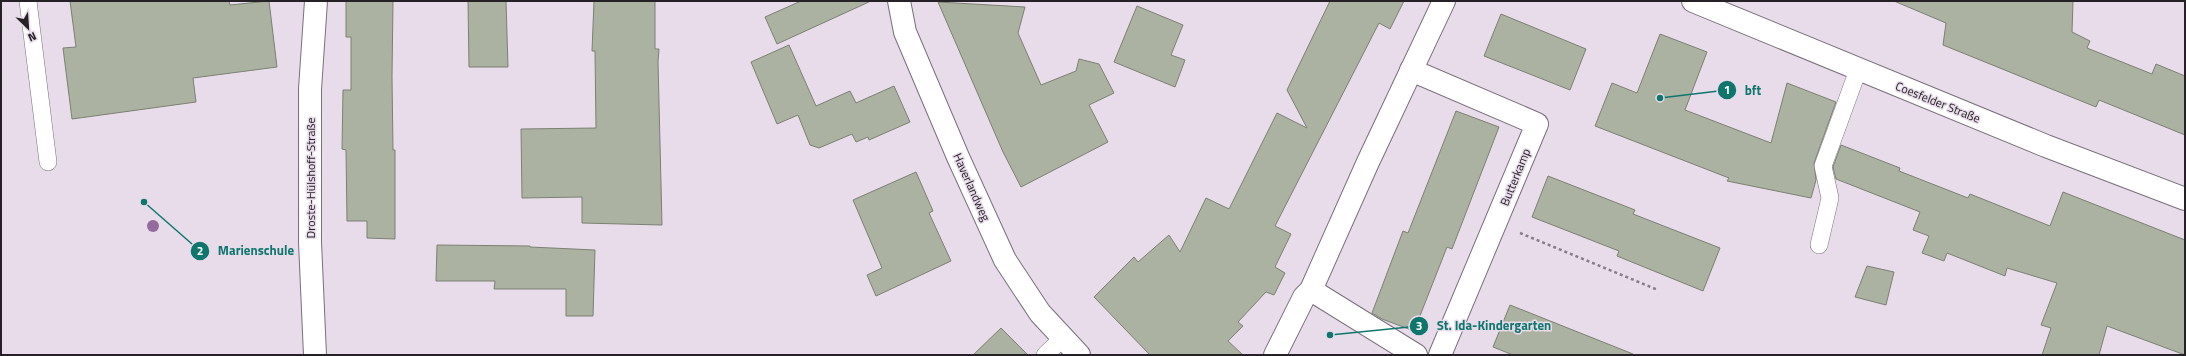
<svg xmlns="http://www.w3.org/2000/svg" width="2186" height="356" font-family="'Titillium Web',sans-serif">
<rect width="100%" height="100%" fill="#e8dcea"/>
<g fill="#abb2a2" stroke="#7b8172">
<polygon points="70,1 229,1 230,5 269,1 277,67 193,78 196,102 72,119 63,48 76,47"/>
<polygon points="346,1 393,1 392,77 393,150 395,150 395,239 367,238 367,221 347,221 346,150 342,149 343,90 351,90 351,37 346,37"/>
<polygon points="468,1 506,1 508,67 469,67"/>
<polygon points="594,1 655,1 655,49 659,49 658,62 662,225 582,223 582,197 522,198 521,129 596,128 595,51 592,51"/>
<polygon points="801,1 871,1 777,44 765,17"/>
<polygon points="1330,1 1404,1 1390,29 1379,23 1275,226 1291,234 1275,267 1285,273 1274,295 1266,292 1238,322 1243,326 1228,341 1243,355 1150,355 1094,297 1134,257 1138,262 1169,235 1180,252 1206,198 1229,209 1277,113 1307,128 1287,90"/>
<polygon points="1894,1 2073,1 2072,32 2090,41 2087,48 2152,74 2156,64 2185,76 2185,135 2099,100 2096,107 1943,45 1946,23"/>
<polygon points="938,2 1025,7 1018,33 1041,85 1076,71 1079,59 1099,64 1114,93 1089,105 1108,142 1021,187 1003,152"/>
<polygon points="1137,6 1183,25 1171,55 1185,60 1175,87 1114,62"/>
<polygon points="1501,14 1586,49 1570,90 1484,56"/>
<polygon points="1660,34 1707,52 1685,110 1771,143 1787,83 1836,102 1814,163 1816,180 1811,198 1727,181 1729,178 1595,126 1612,83 1637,93"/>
<polygon points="789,45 816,106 850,91 856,103 894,86 910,122 869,140 868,137 856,142 852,134 819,148 810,145 798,115 777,124 751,62"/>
<polygon points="1456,111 1499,127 1452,249 1447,247 1414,331 1382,319 1372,313 1403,231 1408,233"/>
<polygon points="1841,145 1900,168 1899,171 1968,198 1970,194 2050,226 2063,192 2185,240 2185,355 2107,326 2099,355 2042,355 2051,328 2041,325 2057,283 2007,268 2005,276 1947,253 1944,261 1922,253 1929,236 1913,230 1920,212 1836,179 1833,167"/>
<polygon points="916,172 933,211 929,213 951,261 876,296 867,275 882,268 853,200"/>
<polygon points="1548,176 1635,210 1633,214 1720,248 1703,291 1617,256 1619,251 1532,217"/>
<polygon points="437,245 530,246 530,247 595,250 593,316 566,316 566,289 494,289 495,281 436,281"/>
<polygon points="1867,266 1894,272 1886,305 1855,297"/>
<polygon points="1510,305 1633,354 1632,355 1513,355 1493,347"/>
<polygon points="1001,328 1028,355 973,355"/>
</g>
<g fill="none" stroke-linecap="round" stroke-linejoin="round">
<g stroke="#796f7b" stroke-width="18">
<g id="service">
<polyline points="28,1 48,162"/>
<polyline points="1819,245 1830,198 1823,166 1858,70"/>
<polyline points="1045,355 1063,338"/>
</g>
</g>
<g stroke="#796f7b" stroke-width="24">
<g id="minor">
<polyline points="899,1 905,32 958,157 1005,260 1040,313 1079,355"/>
<polyline points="1411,70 1537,124 1440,355"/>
<polyline points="1311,290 1416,355"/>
<polyline points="315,355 310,242 310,89 316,1"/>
<polyline points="1275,355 1304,297 1311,290 1368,162 1444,1"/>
</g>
</g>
<g stroke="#796f7b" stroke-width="24">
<polyline id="tertiary" points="1693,1 2046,146 2185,199"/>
</g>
<polyline stroke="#857d87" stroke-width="2.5" stroke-dasharray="3 3" stroke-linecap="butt" points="1520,233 1658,290"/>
<use href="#service" stroke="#fff" stroke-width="17"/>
<use href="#minor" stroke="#fff" stroke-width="22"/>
<use href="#tertiary" stroke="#fff" stroke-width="22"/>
</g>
<circle fill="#936b9c" cx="153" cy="226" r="6"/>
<g text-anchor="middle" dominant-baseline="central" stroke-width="3" stroke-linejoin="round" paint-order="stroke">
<g font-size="12" fill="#252126" stroke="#e8dcea">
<text transform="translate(1938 102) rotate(22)">Coesfelder Straße</text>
<text transform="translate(1515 177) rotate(-68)">Butterkamp</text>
<text transform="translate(310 178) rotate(-90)">Droste-Hülshoff-Straße</text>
<text transform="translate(972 187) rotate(66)">Haverlandweg</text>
</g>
</g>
<path fill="none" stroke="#0f766e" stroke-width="1.5" d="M1660 98L1727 90M144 202L200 251M1330 335L1419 326"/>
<g fill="#0f766e" stroke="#e8dcea" stroke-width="1.5">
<circle cx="1660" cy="98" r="4"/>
<circle cx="144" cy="202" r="4"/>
<circle cx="1330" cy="335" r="4"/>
<circle cx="1727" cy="90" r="10"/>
<circle cx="200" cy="251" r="10"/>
<circle cx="1419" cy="326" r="10"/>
</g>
<g font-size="12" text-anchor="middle" font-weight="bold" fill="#fff">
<text x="1727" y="94">1</text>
<text x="200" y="255">2</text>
<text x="1419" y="330">3</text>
</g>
<g font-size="13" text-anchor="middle" font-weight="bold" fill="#0f766e" stroke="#e8dcea" stroke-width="3" stroke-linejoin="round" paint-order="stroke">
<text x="1753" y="95">bft</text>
<text x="256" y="255">Marienschule</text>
<text x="1494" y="330">St. Ida-Kindergarten</text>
</g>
<rect width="2186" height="356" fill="none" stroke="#252126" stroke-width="4"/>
<g transform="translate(28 28) rotate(155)" stroke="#e8dcea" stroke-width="3" paint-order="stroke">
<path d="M0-3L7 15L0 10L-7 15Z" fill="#252126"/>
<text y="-6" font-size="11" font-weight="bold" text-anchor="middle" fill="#252126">N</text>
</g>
</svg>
